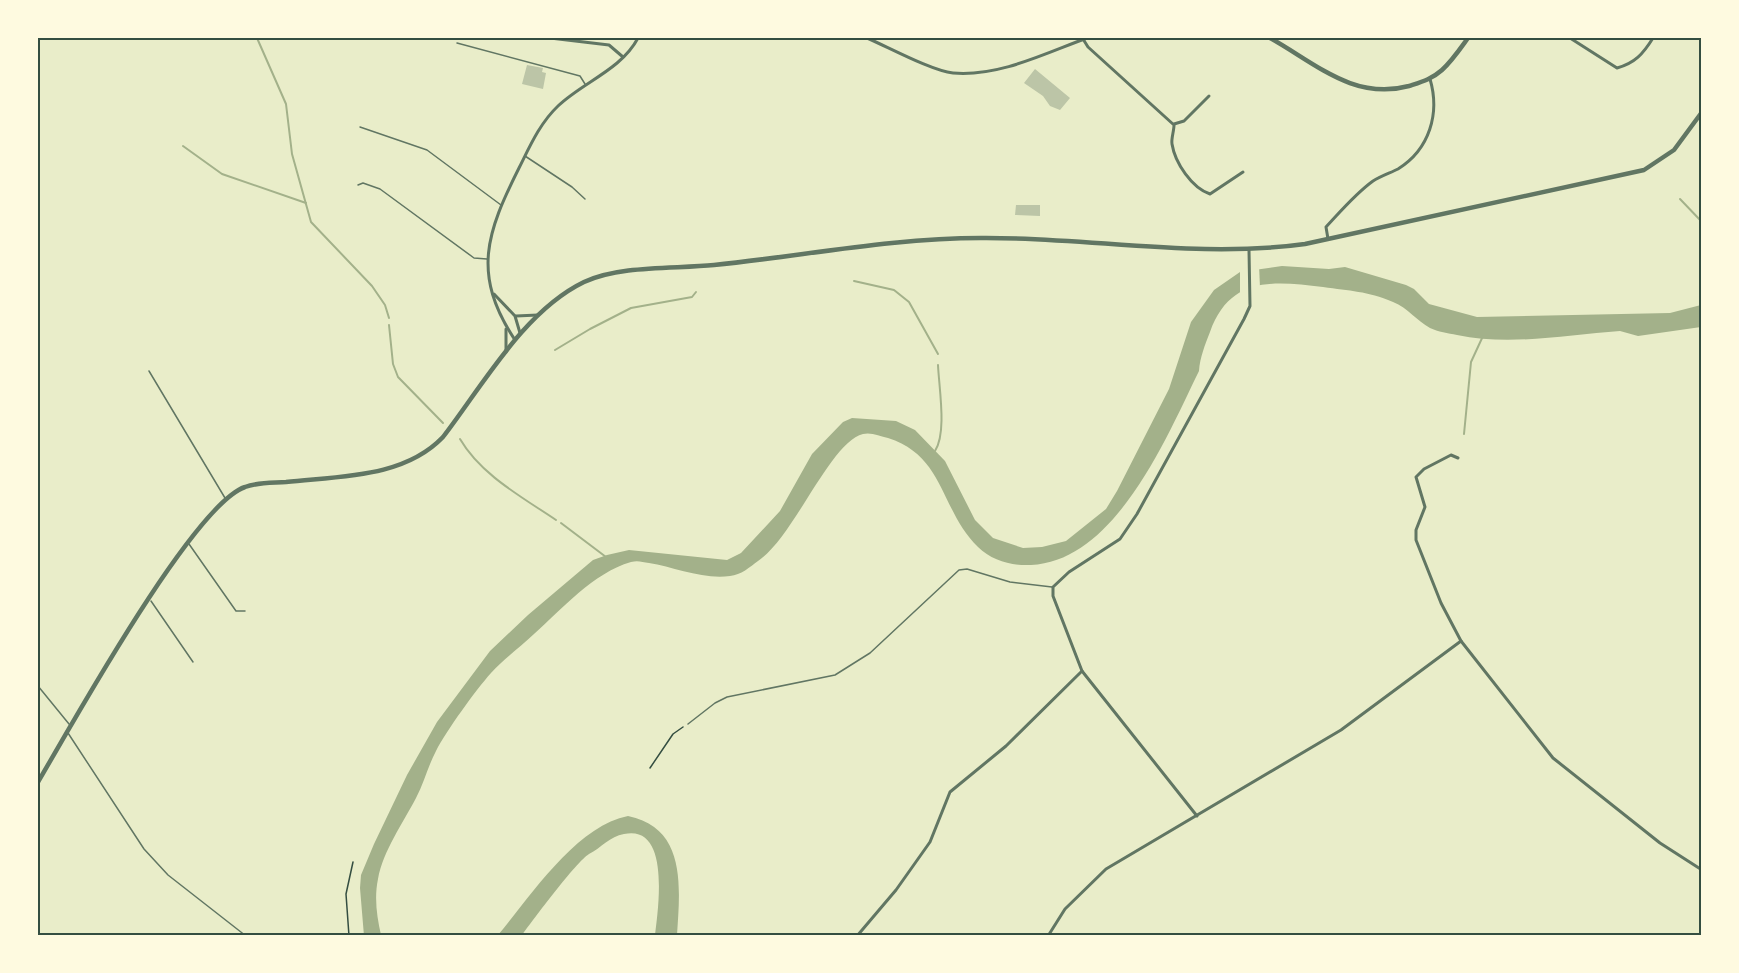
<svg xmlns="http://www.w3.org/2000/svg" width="1739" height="973" font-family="'DejaVu Sans',sans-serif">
<rect width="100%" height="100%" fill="#e9edc9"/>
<g fill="#a3b18a">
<path d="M1282,266L1329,269L1345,267L1406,285L1414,289L1429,304L1477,317L1670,313L1701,305V327L1638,336L1620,331C1567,335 1509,346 1457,335C1448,333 1438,332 1430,328C1417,321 1408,308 1393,302C1367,291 1350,291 1323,287C1273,281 1230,276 1210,332C1205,345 1200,357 1199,371C1167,436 1116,561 1031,565C1013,566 992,561 978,547C940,510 945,456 888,438C880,436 871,432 863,434C830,442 794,537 758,561C750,567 741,575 730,576C704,580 674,567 649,563C642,562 638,560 631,562C593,573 562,609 534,634C520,647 504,659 491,673C475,691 447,730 436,751C428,766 424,783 416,798C403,823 383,851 378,879C374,898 377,917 381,935L364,936L360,888L361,875L374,844L407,775L437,722L490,651L528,615L593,560L607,555L629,550L727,560L741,553L780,511L812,454L843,422L852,418L896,421L915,430L945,461L975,520L993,538L1023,548L1042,547L1066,541L1106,509L1117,491L1169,389L1191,322L1214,290L1240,272Z"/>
<path d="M628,816C687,828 680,888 677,935H655C658,909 671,824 624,834C610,836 601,848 589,854C576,862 533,920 522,935H498C530,897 576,826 628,816Z"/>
</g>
<polygon fill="#e9edc9" points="1259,265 1260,288 1240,294 1240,269"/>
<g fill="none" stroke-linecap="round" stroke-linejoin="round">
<g stroke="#a3b18a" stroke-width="2">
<polyline points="257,38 286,104 292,154 311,222 372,286 385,305 389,318"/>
<polyline points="183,146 222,174 306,203"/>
<polyline points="1680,199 1702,222"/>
<polyline points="854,281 894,290 909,302 938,354"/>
<polyline points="389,325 393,364 398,377 443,423"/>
<polyline points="555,350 590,329 631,308 692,297 696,292"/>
<polyline points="1464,434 1471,362 1483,336"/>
<path d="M460,439C481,475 522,497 556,520"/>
<path d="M935,451C947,433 939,388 938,365"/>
<polyline points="561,523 606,557"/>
</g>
</g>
<g fill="#bcc5a7">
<polygon points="527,65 543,68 542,72 546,73 543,89 522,84"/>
<polygon points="1035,69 1070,98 1060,110 1050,106 1043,96 1024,83"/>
<polygon points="1016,205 1040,205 1040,216 1015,215"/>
</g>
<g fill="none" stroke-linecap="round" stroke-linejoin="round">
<g stroke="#344e41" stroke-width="1.5">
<polyline points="650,768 673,734 683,727"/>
<polyline points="349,936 346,894 353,862"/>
</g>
<g stroke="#617663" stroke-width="1.5">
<polyline points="457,43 580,76 585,84"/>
<polyline points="360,127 427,150 501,205"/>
<polyline points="525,156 572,187 585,199"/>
<polyline points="358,185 363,183 380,189 474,258 487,259"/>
<polyline points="149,371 225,498"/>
<polyline points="189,544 236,611 245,611"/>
<polyline points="151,601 193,662"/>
<polyline points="38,686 69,724"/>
<polyline points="688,724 715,703 727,697 835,675 870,653 959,570 967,569 1010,582 1052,587"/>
<polyline points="68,733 144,849 168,875 246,936"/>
</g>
<g stroke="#617663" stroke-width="3">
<polyline points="550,38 609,45 623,57"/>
<path d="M867,38C888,47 932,71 953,73C999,77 1046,53 1087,38"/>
<path d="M1570,38L1617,68C1635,63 1643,54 1653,38"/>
<path d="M1083,39L1088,47L1174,125C1174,131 1171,139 1172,144C1175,163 1192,188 1210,194L1243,172"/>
<polyline points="1174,124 1184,121 1209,96"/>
<path d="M1328,239L1326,227C1341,211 1355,194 1373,181C1381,176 1390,173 1398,169C1430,149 1440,113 1430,79"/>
<polyline points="494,294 515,316 520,333"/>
<polyline points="516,316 538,315"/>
<path d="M515,340C471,274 487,232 519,168C530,146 540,123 558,106C583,82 621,70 638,38"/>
<polyline points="506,352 506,329"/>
<polyline points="1458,458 1451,455 1424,469 1416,477 1425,507 1416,530 1416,540 1441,603 1461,641 1553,758 1660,843 1702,870"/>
<polyline points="1197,816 1082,671 1053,596 1053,587 1069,572 1120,539 1137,514 1244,319 1250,306 1249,250"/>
<polyline points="857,936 896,890 930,842 950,792 1006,746 1082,671"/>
<polyline points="1048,936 1065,909 1106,869 1341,730 1461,641"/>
</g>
<g stroke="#617663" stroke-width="4.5">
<path d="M1270,38C1315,63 1354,101 1409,86C1421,82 1432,79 1442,70C1452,61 1460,49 1468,38"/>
<path d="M38,782C71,726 193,505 245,487C258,482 273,483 286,482C340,476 404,478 443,437C483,385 524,311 584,282C620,265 675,269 714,265C803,256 892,238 981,238C1089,237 1197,259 1305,244L1644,170L1674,150L1702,112"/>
</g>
</g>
<rect width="1739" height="973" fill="none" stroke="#fefae0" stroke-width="78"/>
<rect x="39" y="39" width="1661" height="895" fill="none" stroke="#344e41" stroke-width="2"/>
</svg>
